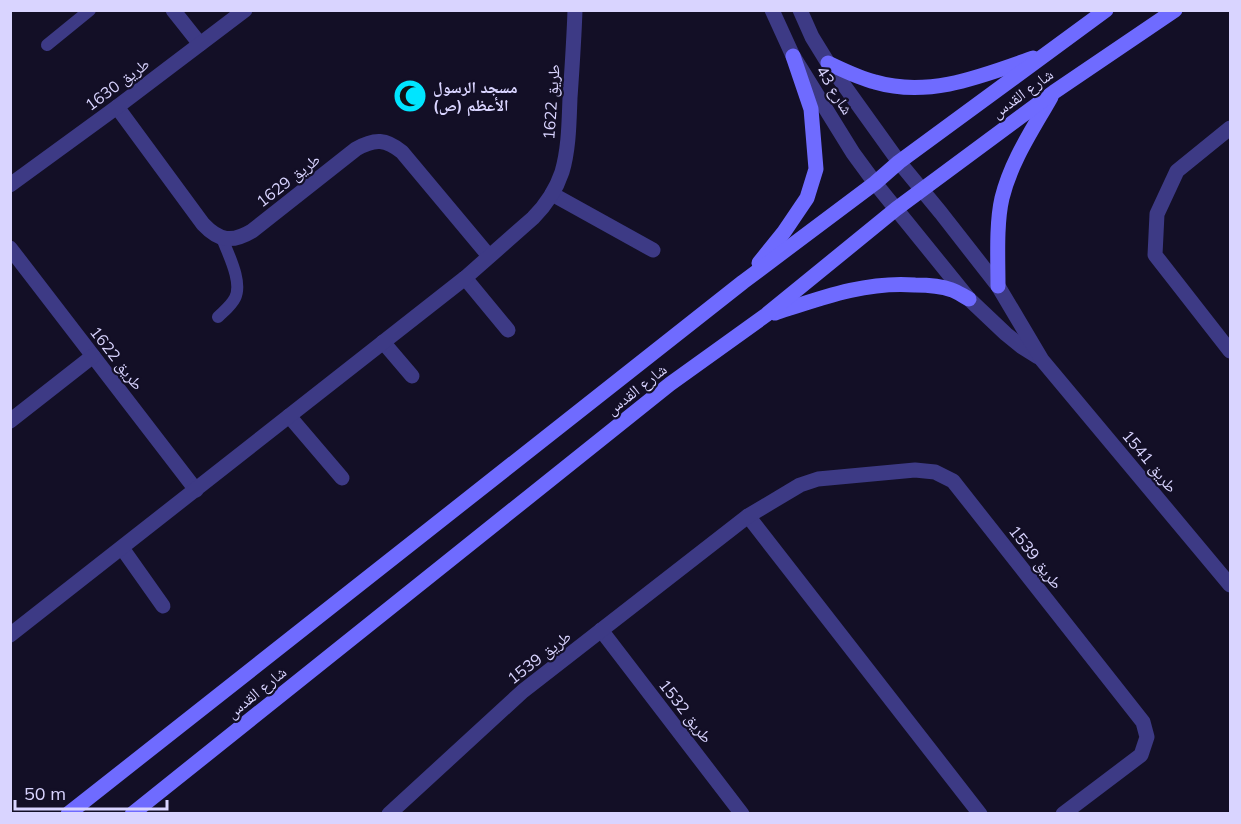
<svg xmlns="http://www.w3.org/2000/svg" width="1241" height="824" font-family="Mulish,'Noto Naskh Arabic',sans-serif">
<rect width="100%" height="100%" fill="#130f26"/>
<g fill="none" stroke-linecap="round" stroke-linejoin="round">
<g stroke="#3d3a85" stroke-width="12">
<polyline points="47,45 90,10"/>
<path d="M218,317C224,311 231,306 235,298C243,282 228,254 222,238"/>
</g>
<g stroke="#3d3a85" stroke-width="15">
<polyline points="173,10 200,44"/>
<path d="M117,107L203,224C219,241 232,243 252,231L356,149C375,138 386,139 402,152L489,256"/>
<polyline points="1230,128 1177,171 1157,214 1155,255 1230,351"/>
<polyline points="10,185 117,107 245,10"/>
<polyline points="552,194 653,250"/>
<polyline points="10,248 196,490"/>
<polyline points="465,278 508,330"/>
<polyline points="383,342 412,376"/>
<polyline points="289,416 342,478"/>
<polyline points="10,421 93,356"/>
<polyline points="748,516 980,814"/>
<polyline points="122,548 163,606"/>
<polyline points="601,630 742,814"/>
<path d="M10,635L465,278L533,218C546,205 556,190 562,172C569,148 569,122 570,98C572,69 574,40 575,10"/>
<polyline points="389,814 523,691 748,516 800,485 818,479 915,470 935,472 953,481 1143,722 1147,737 1141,755 1063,814"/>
</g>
<g stroke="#3d3a85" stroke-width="15">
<polyline points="772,10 793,56 853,153 875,183 969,299 1006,334 1022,347 1038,357"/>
<polyline points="800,10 812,37 828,63 899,162 941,213 998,286 1042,360 1230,585"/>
</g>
<g stroke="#6f6bff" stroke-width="15">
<path d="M828,63C843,70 859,78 875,82C929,98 982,76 1033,58"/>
<polyline points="759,263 784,232 807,198 816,169 811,109 793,56"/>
<path d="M998,286C998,259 996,224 1002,198C1011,161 1033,129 1051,97"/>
<path d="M775,313C821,298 866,281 915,285C927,285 941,286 952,290C958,292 963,296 969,299"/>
<polyline points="68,814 743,282 875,183 899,162 1106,10"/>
<polyline points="132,814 670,384 766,315 896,209 1054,92 1175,10"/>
</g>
</g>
<defs>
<g id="mosque-disc" transform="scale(1.725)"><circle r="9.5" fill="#00e5ff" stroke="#130f26"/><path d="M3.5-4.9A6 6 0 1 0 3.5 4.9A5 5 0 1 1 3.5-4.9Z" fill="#111"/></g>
</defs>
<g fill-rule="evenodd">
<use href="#mosque-disc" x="410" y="96"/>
</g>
<g text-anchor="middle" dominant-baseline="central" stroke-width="4.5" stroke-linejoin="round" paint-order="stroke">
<g font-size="16" fill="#d9d4ff" stroke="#130f26">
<text transform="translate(117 84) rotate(-37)">طريق 1630</text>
<text transform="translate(835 90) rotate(58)">شارع 43</text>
<text transform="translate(1022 93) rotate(-36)">شارع القدس</text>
<text transform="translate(551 102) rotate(-86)">طريق 1622</text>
<text transform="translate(288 180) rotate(-38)">طريق 1629</text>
<text transform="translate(117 358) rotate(52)">طريق 1622</text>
<text transform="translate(636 389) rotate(-38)">شارع القدس</text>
<text transform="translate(1150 461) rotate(50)">طريق 1541</text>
<text transform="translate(1036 557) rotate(52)">طريق 1539</text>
<text transform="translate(539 657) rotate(-38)">طريق 1539</text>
<text transform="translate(256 692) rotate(-39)">شارع القدس</text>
<text transform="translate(686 711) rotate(52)">طريق 1532</text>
</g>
<g font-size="16" font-weight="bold" fill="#d9d4ff" stroke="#130f26" text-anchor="start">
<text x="433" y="87">مسجد الرسول<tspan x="433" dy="18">الأعظم (ص)</tspan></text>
</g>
</g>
<rect width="1241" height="824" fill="none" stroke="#d9d4ff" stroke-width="24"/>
<path d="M15 800v9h152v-9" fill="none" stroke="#d9d4ff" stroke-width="3"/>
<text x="24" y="800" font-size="18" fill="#d9d4ff" stroke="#130f26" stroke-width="4.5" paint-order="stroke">50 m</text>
</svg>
